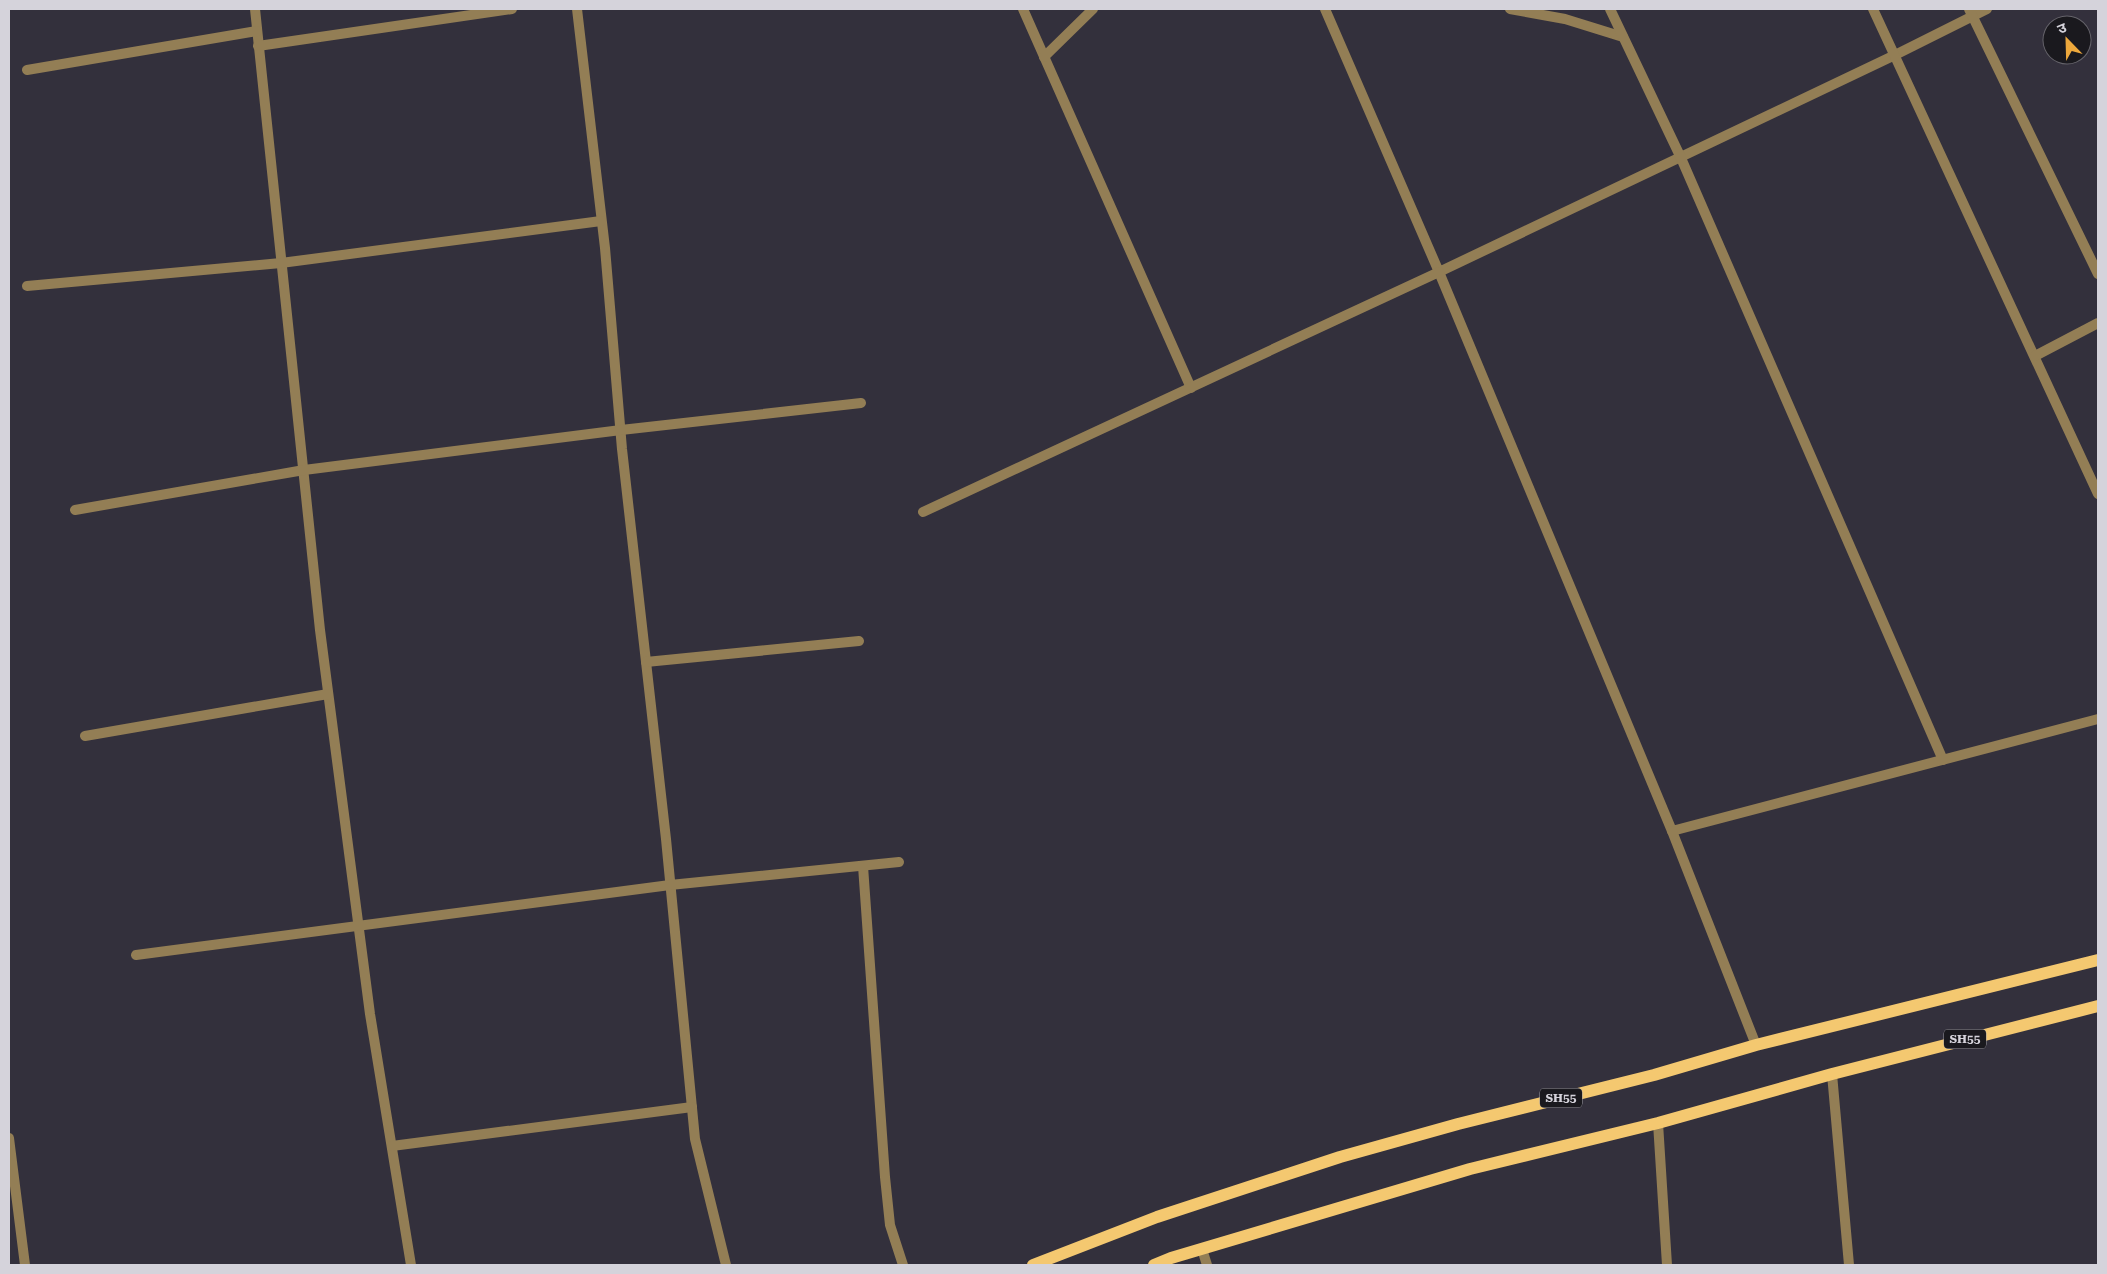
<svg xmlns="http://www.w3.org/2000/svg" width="2107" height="1274" font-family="'Roboto Serif','Noto Sans Devanagari',serif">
<rect width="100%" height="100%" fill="#33303c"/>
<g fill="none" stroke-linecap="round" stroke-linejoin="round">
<g stroke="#937e55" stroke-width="10">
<polyline points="255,9 320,630 370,1014 411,1265"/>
<polyline points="577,9 605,248 622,449 666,839 695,1139 726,1265"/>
<polyline points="1023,9 1191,388"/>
<polyline points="1325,9 1439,272 1895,55 1987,9"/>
<polyline points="1510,9 1565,19 1623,37"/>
<polyline points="1610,9 1681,158 1943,760"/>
<polyline points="1873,9 2098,494"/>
<polyline points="1969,9 2098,274"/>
<polyline points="258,46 512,9"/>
<polyline points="1044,57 1093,9"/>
<polyline points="27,70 257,31"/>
<polyline points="27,286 281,263 601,221"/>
<polyline points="2035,356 2098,323"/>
<polyline points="75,510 304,470 621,430 861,403"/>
<polyline points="923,512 1439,272 1672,831 2098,719"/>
<polyline points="646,662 859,641"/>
<polyline points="85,736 328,694"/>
<polyline points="1672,831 1756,1045"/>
<polyline points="863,866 885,1177 890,1225 903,1265"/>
<polyline points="136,955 670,885 899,862"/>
<polyline points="1832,1074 1849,1265"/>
<polyline points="1658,1123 1667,1265"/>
<polyline points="9,1138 25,1265"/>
<polyline points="392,1146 692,1107"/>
<polyline points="1202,1249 1207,1265"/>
</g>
<g stroke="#f4c870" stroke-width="12">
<polyline points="1033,1265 1157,1217 1340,1157 1458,1124 1654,1075 1756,1045 2098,960"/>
<polyline points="1154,1265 1171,1258 1470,1169 1658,1123 1832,1074 2098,1006"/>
</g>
</g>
<g text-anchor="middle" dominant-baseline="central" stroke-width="4.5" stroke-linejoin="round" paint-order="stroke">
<g fill="#1a191e" stroke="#9d9ba2" stroke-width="1">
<rect x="1944" y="1029.5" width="42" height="19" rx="4"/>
<rect x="1540" y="1088.5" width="42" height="19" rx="4"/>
</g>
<g font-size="12" font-weight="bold" fill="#d5d3db">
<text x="1965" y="1039">SH55</text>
<text x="1561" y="1098">SH55</text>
</g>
</g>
<rect width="2107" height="1274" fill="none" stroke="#d5d3db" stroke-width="20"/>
<g transform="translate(2067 40) rotate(337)"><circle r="24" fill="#1a191e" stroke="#65636a"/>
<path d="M0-4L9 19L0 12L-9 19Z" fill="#eda83c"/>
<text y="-8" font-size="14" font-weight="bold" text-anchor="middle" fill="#d5d3db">उ</text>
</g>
</svg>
